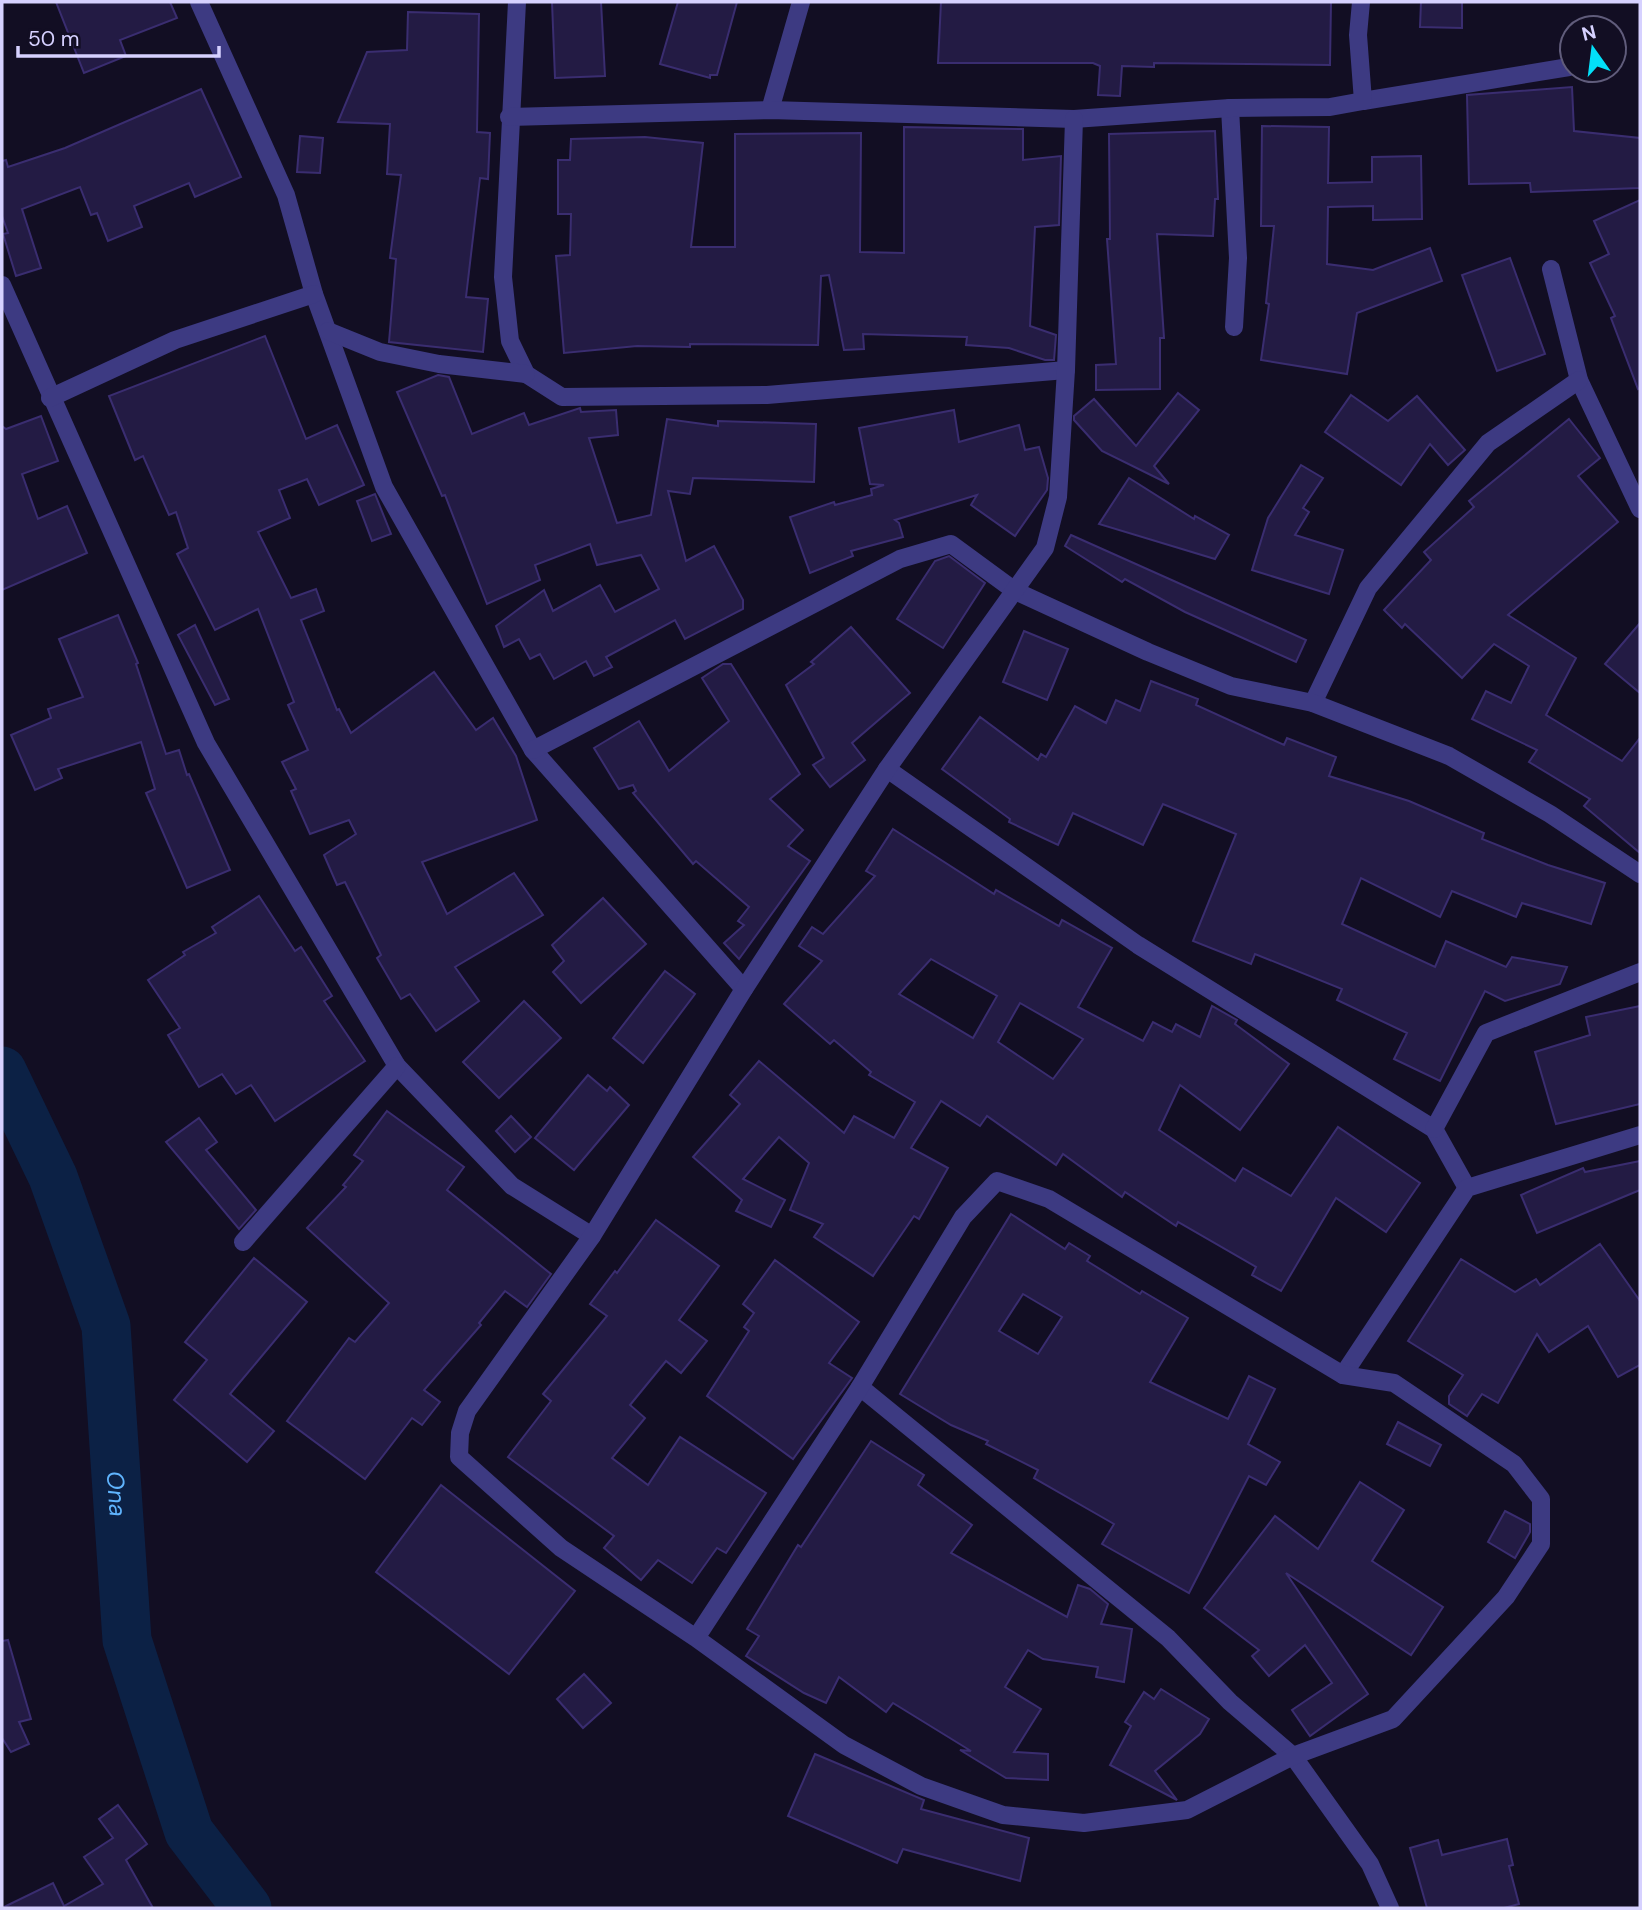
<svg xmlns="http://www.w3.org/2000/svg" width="1642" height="1910" font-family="'DM Sans',sans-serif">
<rect width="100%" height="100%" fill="#120e23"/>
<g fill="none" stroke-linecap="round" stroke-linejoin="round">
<path stroke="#0c2145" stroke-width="49" id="s1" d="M2,1071L53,1177L106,1326L127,1640L189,1832L247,1908"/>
</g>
<g fill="#231b44" stroke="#3a2d70" stroke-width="2" fill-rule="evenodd">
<polygon points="56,2 170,2 177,18 120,40 126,56 84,73"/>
<polygon points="552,2 601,2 605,76 555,78"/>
<polygon points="678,2 737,2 717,75 710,75 710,78 660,64"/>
<polygon points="941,2 1331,2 1330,65 1154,63 1154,67 1122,66 1120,96 1098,95 1100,66 1093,63 938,63"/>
<polygon points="1421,2 1462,2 1462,28 1420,27"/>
<polygon points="408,12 479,14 477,132 490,133 488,179 480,178 466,297 488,299 483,352 389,342 396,259 390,258 401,175 387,174 390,124 338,122 367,52 407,50"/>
<polygon points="1572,87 1574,131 1640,138 1640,188 1531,192 1530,183 1469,184 1467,95"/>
<polygon points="201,89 241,177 195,197 189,183 134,206 142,227 108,241 97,213 91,215 80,187 22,209 41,268 16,276 3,234 8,233 2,216 2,161 6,160 8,167 65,148"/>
<polygon points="1262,126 1329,127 1328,183 1372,182 1372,157 1421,156 1422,219 1373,220 1373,206 1328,207 1327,264 1373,270 1430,248 1442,281 1357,313 1347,374 1261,360 1269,304 1266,303 1274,226 1261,226"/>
<polygon points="904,127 1023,129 1023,160 1061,156 1059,225 1035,227 1030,326 1056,335 1054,360 1045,360 1009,348 966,345 967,337 863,334 864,349 844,350 829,275 821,276 818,345 690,344 690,347 637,346 564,353 556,256 570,255 571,214 558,214 558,160 570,160 571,139 645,137 703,143 691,247 735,247 735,134 861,133 860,252 904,253"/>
<polygon points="1215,131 1218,199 1215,199 1213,236 1157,234 1164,338 1160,338 1160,389 1096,390 1096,365 1116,364 1107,239 1110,239 1109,134"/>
<polygon points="300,136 323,138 320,173 297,172"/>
<polygon points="1640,200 1640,388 1638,389 1611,318 1615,316 1590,263 1609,254 1594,221"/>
<polygon points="1510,258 1545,354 1497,371 1462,275"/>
<polygon points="265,336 306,439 337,425 364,485 319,505 307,479 279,490 290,518 258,532 291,598 316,589 324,611 301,620 337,710 339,709 351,733 434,672 476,730 493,718 516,756 537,820 422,862 447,914 514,873 543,915 455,967 479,1001 436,1031 410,994 401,999 377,958 381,955 345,882 337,885 324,855 356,834 349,820 310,834 291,791 296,789 282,762 308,750 288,705 294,702 258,609 215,630 177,554 188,548 176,512 169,515 143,456 135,460 109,396"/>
<polygon points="438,375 449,377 472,434 524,413 529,425 580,408 581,412 616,410 618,435 589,438 617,523 651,515 667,419 718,426 718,421 816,424 814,482 693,478 690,494 668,491 686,561 714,546 743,600 743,609 685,639 675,620 606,657 612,667 594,676 586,661 554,679 540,654 530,659 519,639 504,647 496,626 544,590 553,611 600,585 615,612 659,589 641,555 597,565 590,544 535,565 540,580 487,604 445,495 442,496 397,392"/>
<polygon points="1178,393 1199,410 1154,466 1169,484 1102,451 1074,420 1074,416 1094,399 1136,446"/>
<polygon points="1351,395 1388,421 1417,396 1465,450 1448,465 1430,444 1401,485 1325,432"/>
<polygon points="954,410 959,442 1019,425 1025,450 1039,447 1048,478 1047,490 1015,536 971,505 977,495 895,520 899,523 903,537 851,551 853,556 810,573 790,517 834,502 835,505 872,495 871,489 884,485 870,484 859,428"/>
<polygon points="41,416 58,461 22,474 38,519 67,506 87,553 2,590 2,426 6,429"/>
<polygon points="1569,419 1600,458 1578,476 1618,522 1508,615 1576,658 1546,715 1622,761 1640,738 1640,853 1584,806 1590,799 1529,762 1537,750 1472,719 1486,691 1511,703 1529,666 1494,644 1462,678 1405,624 1402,628 1384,610 1431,560 1424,552 1474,507 1469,501"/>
<polygon points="1301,465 1323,478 1303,508 1309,512 1295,535 1343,550 1329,594 1252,570 1268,518"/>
<polygon points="1129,478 1194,519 1195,516 1229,535 1215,559 1099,524"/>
<polygon points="375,494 391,534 372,541 357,501"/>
<polygon points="1071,535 1306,640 1296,662 1185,612 1125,579 1122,582 1065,546"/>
<polygon points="949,556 985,583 943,648 897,619 935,561"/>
<polygon points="118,615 138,663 136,664 166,754 179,750 187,775 189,774 230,870 187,888 146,793 155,789 141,742 58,769 62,778 35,790 11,735 51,718 48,709 83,697 59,639"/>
<polygon points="1640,623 1640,693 1605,664"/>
<polygon points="195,625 229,699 215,705 178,635"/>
<polygon points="851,627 910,693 852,743 865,760 830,787 813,765 824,758 786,685 814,664 811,662"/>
<polygon points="1024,631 1068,649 1047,700 1003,682"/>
<polygon points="723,664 731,664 800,774 770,799 803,830 788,846 810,861 739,959 724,943 744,925 738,921 749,907 696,861 693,864 633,793 636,791 633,785 619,789 594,748 639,721 669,771 729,721 702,678"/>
<polygon points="1151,681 1198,699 1196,705 1284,745 1287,738 1336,757 1329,776 1409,801 1484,833 1482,839 1548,865 1605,883 1591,924 1522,903 1516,917 1452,891 1440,917 1361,878 1342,924 1435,967 1446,941 1506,967 1512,957 1567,967 1560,984 1505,1001 1485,991 1440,1081 1394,1059 1407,1033 1337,1000 1342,989 1255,954 1251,964 1193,941 1236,834 1163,804 1143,845 1073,813 1058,845 1009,822 1010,819 942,769 980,717 1038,760 1041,754 1046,757 1075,706 1106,723 1116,700 1140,711"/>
<path d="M893,829L994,894L996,890L1059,926L1062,920L1112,948L1078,1007L1143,1041L1153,1022L1172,1032L1176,1024L1200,1037L1212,1006L1237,1020L1235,1024L1289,1064L1240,1130L1180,1085L1159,1130L1235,1181L1243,1168L1291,1196L1338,1127L1420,1183L1386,1232L1336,1198L1281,1291L1252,1275L1256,1267L1178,1222L1176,1226L1125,1192L1122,1197L1063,1154L1056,1165L987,1116L980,1126L941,1101L911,1148L948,1168L919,1219L914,1216L873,1276L814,1237L823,1224L790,1210L809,1163L779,1137L743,1179L785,1200L771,1227L736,1211L742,1200L693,1157L740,1104L730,1095L759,1061L844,1133L854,1116L894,1138L915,1102L869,1075L871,1072L834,1040L830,1044L784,1004L822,961L799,946L812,927L823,934L875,876L866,871ZM931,959L997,996L973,1038L899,994ZM1020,1003L1083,1039L1053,1079L998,1042Z"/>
<polygon points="259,896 295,951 301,947 332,996 324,1001 365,1061 275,1121 251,1085 236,1094 222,1074 199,1087 168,1035 180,1028 148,980 185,955 183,952 216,933 212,927"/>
<polygon points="603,898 646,944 581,1003 553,972 564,961 552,945"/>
<polygon points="665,971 695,994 643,1063 613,1038"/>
<polygon points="524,1001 561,1038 499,1098 463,1062"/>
<polygon points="1640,1006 1640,1104 1556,1124 1535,1052 1590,1035 1586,1017"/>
<polygon points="588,1075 607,1091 610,1087 629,1105 574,1170 535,1138"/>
<polygon points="387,1111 464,1167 447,1190 551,1274 527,1307 505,1291 479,1323 481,1325 424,1390 440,1402 422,1425 412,1418 365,1479 287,1421 349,1338 355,1342 389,1303 307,1228 346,1187 343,1185 363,1161 354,1155"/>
<polygon points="511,1116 531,1137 515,1152 496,1131"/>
<polygon points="199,1118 217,1142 206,1150 256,1210 239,1229 166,1142"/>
<polygon points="1640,1161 1640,1190 1537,1233 1521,1195 1583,1168 1585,1172"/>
<path d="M1011,1214L1065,1249L1069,1243L1090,1256L1087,1261L1140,1294L1142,1291L1188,1318L1150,1382L1228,1419L1249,1376L1275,1389L1248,1444L1280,1462L1266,1485L1249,1476L1189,1593L1102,1544L1114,1524L1034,1478L1038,1470L986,1444L988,1441L951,1425L900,1394ZM1023,1294L1062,1317L1038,1354L999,1331Z"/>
<polygon points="656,1220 719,1266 679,1320 707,1341 681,1373 666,1361 630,1405 645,1418 612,1458 648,1485 680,1437 766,1493 726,1553 717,1548 692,1583 658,1560 641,1580 604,1548 614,1536 508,1457 551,1401 543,1394 607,1316 590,1304 615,1271 617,1273"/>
<polygon points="1600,1244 1640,1301 1640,1365 1618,1377 1588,1326 1549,1352 1537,1334 1498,1403 1482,1394 1467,1416 1449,1404 1449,1396 1463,1375 1408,1341 1461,1259 1515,1292 1536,1279 1540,1285"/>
<polygon points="254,1258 307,1302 230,1394 274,1431 247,1462 174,1400 207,1360 185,1342"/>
<polygon points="775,1260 859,1322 829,1363 852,1378 793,1459 707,1396 749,1331 744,1327 754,1313 743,1304"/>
<polygon points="1398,1422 1441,1445 1430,1466 1387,1444"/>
<polygon points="871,1441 924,1475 918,1485 972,1525 951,1553 1067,1617 1078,1585 1090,1589 1108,1604 1101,1624 1132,1629 1124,1682 1096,1677 1098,1667 1043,1659 1028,1650 1005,1687 1041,1709 1014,1752 1048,1754 1048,1780 1006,1778 960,1750 971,1751 893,1703 886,1712 839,1677 826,1703 804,1693 746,1656 759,1636 747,1629 798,1545 801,1547"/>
<polygon points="1360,1482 1404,1510 1372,1561 1443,1607 1411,1655 1286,1573 1368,1694 1310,1736 1292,1710 1332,1683 1305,1645 1269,1676 1252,1656 1259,1650 1204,1608 1275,1516 1318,1549"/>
<polygon points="441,1485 575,1591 509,1674 376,1572"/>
<polygon points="1505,1511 1530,1524 1530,1532 1515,1558 1488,1542"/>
<polygon points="8,1640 31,1719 19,1722 29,1744 11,1752 2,1738 2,1641"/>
<polygon points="584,1674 611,1703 583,1728 557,1699"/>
<polygon points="1161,1689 1209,1719 1200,1734 1155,1771 1177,1800 1110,1765 1131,1726 1125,1722 1144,1692 1154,1699"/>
<polygon points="815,1754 924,1800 921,1809 1029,1838 1020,1881 903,1849 897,1863 788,1816"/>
<polygon points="118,1805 147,1844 126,1860 153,1908 2,1908 53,1883 64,1906 103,1884 84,1857 113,1838 99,1819"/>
<polygon points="1507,1839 1513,1865 1509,1866 1519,1904 1504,1908 1427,1908 1410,1848 1438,1840 1442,1855"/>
</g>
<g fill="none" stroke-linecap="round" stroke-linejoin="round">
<g stroke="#3d3a82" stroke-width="18">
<polyline points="199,2 286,195 314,294 384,487 533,750 744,989"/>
<polyline points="517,2 503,277 510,341 526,374 562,397 767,395 1066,370"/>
<polyline points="1363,101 1569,67"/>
<polyline points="1230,108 1238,258 1234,327"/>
<polyline points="770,110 801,2"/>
<polyline points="509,117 770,110 1074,119 1230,108 1330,107 1363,101 1358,35 1361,2"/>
<polyline points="1551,269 1579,380 1640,509"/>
<polyline points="2,285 206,743 397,1066 512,1186 592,1236"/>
<polyline points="328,331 380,352 439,364 526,374"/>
<polyline points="50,398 175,340 314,294"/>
<polyline points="1313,703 1368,588 1488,443 1579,380"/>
<polyline points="533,750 900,559 951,544 1015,591 1148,652 1231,686 1313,703 1449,756 1550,814 1640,874"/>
<polyline points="887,769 1138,945 1434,1129 1467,1188"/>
<polyline points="1434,1129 1486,1033 1640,972"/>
<polyline points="243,1242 397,1066"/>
<polyline points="1343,1375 1467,1188 1640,1135"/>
<polyline points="860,1387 1168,1638 1230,1702 1293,1756 1370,1864 1390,1908"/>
<polyline points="696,1638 860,1387 963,1217 997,1181 1049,1199 1343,1375 1394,1383 1514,1464 1541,1499 1541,1544 1506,1597 1393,1719 1293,1756 1187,1810 1084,1823 1003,1815 921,1786 844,1745 696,1638 561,1548 459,1457 460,1433 467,1411 592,1236 744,989 887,769 1045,548 1058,497 1066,370 1074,119"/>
</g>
</g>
<g text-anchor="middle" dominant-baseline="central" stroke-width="7" stroke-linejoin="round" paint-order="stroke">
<g font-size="24" font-style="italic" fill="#60b4fd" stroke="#120e23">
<text stroke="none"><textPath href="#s1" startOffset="444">Ona</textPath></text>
</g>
</g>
<rect width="1642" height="1910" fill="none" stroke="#d6d1ff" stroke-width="7"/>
<g transform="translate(1593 49) rotate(346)"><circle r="33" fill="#120e23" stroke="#605c7b" stroke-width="2"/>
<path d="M0-5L12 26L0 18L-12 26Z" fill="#03e0f9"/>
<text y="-10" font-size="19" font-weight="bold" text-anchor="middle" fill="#d6d1ff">N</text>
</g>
<path d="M18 46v10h201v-10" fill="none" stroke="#d6d1ff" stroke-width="3.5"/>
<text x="28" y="46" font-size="21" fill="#d6d1ff" stroke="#120e23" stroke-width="5" paint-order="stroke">50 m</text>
</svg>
